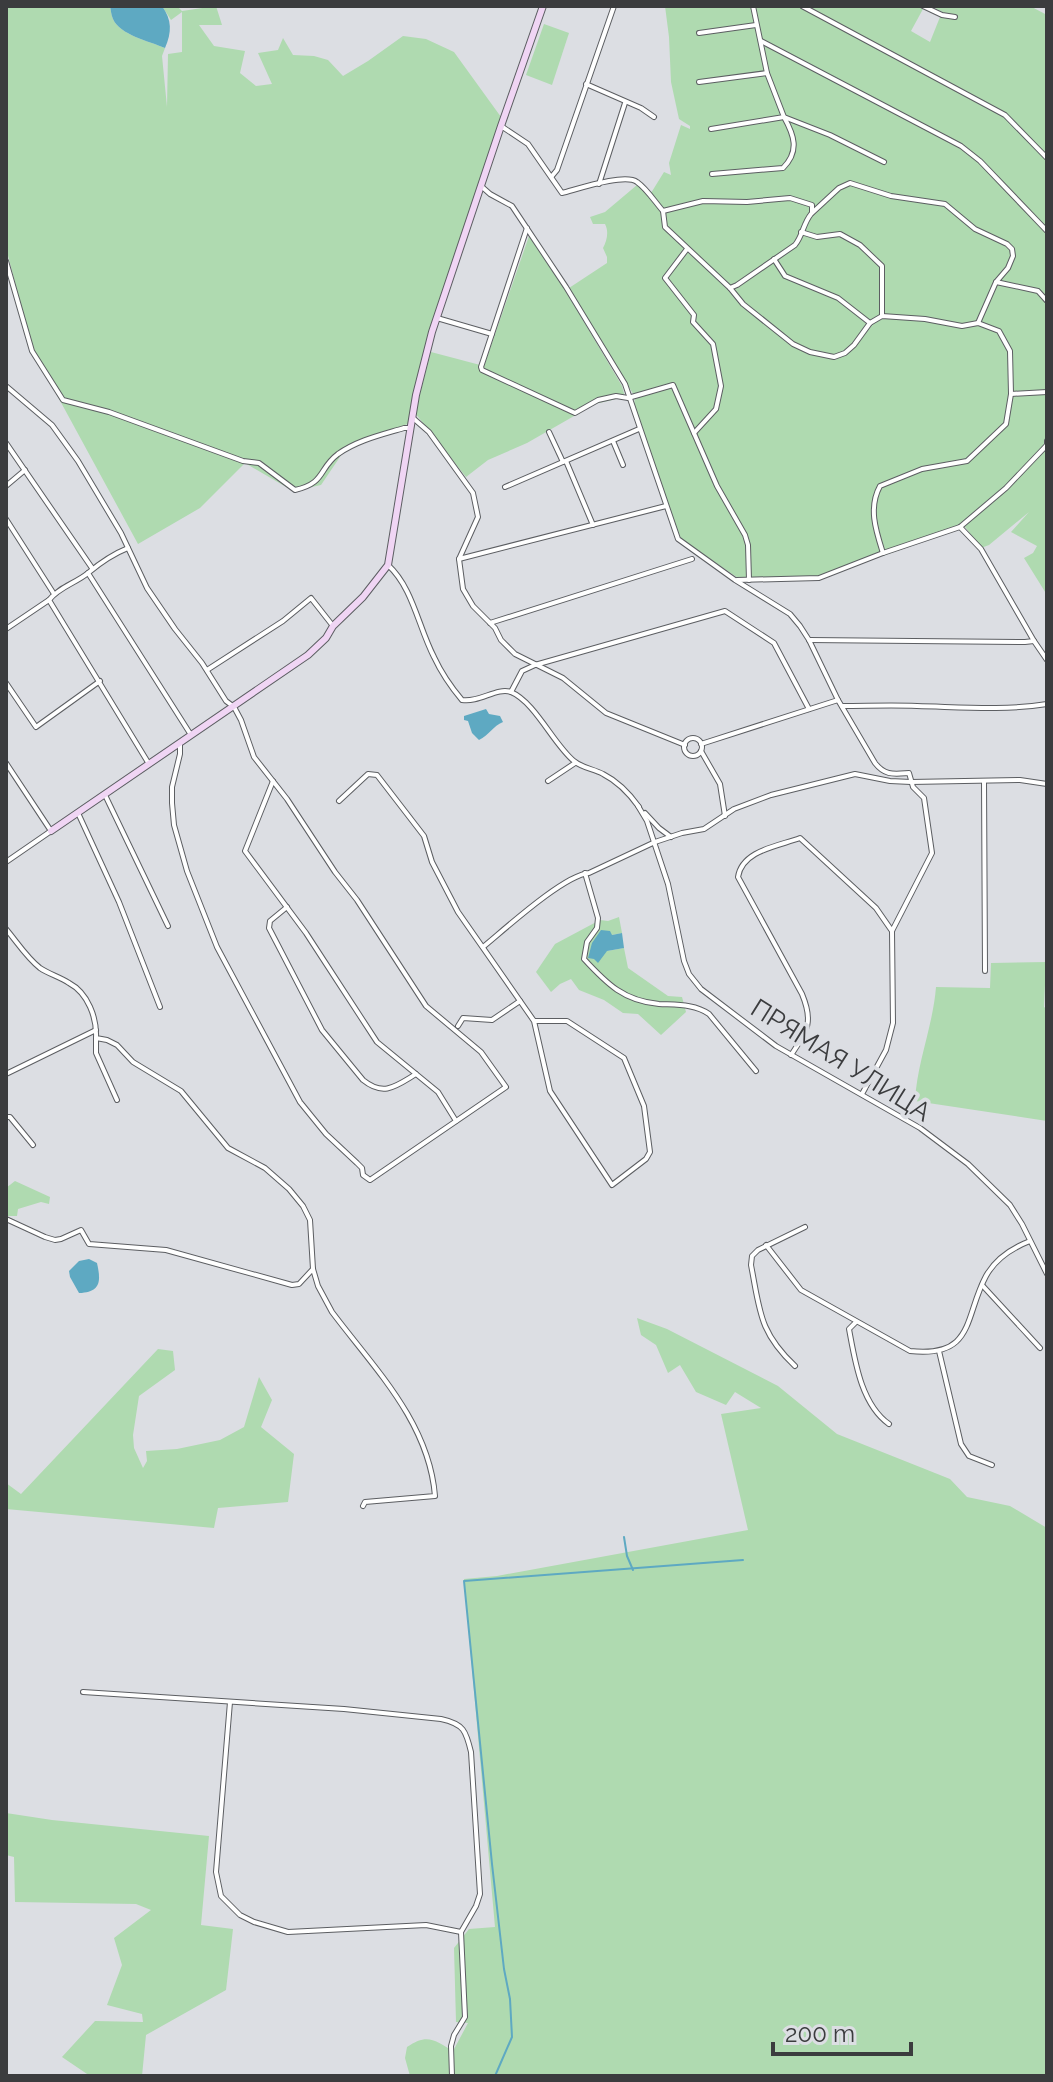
<svg xmlns="http://www.w3.org/2000/svg" width="1053" height="2082" font-family="Raleway,sans-serif">
<rect width="100%" height="100%" fill="#dcdee3"/>
<g fill="#afdab0">
<path d="M7,6H110C111,10 111,15 113,19C120,35 149,41 165,48L162,56L167,107L168,54L182,52V12L171,20L162,6H177L182,11L216,6L222,25H199L214,46L245,51L240,73L256,86L272,84L258,53L278,50L283,38L293,55L314,56L328,60L343,76L368,61L403,36L426,39L454,52L501,117L430,333L410,423L346,448L321,485L293,491L245,463L200,508L138,544L33,351L6,248Z"/>
<path d="M665,6H917L923,9L911,31L930,42L942,12L931,6H1030L1047,15V595L1024,558L1033,553L1037,546L1011,532L1029,512L989,545L981,548L965,527L820,578H738L681,539L645,442L634,405L635,397L569,288L607,263V257L603,248C607,240 609,232 605,224H593L590,217L605,212L637,185L651,193L664,172L671,175L669,163L681,125L690,129V126L679,119L671,82L669,37Z"/>
<polygon points="544,24 569,33 552,85 526,75"/>
<polygon points="529,236 567,293 622,386 625,397 595,404 527,443 488,460 466,477 415,413 431,352 484,366"/>
<polygon points="619,917 622,933 612,935 607,951 624,948 628,968 668,996 682,997 686,1012 661,1035 638,1014 623,1013 604,1000 579,990 571,979 560,984 551,992 536,972 555,944 600,920 608,921"/>
<path d="M1047,962V985H1045L1044,1007L1047,1009V1121L915,1101C917,1062 933,1026 936,987L990,988L991,963Z"/>
<polygon points="15,1181 50,1197 49,1204 41,1202 18,1209 17,1216 6,1216 6,1188"/>
<path d="M637,1318L667,1329L778,1386L837,1434L950,1479L967,1497L1010,1506L1047,1528V2076H410L405,2058L407,2047C427,2033 435,2040 453,2051L468,2023L456,2022L454,1948L469,1929L495,1927L464,1579L497,1576L748,1530L721,1414L761,1408L735,1392L726,1405L696,1392L680,1365L668,1373L656,1345L641,1335Z"/>
<polygon points="158,1349 173,1351 175,1370 139,1396 133,1435 134,1448 143,1468 147,1461 146,1451 177,1449 220,1440 244,1427 259,1377 272,1400 261,1427 294,1454 288,1502 218,1508 214,1528 6,1509 6,1483 21,1494"/>
<polygon points="6,1813 52,1820 209,1836 201,1925 233,1929 226,1990 146,2035 142,2076 90,2076 62,2057 95,2021 143,2022 142,2014 107,2005 122,1965 114,1938 151,1910 136,1904 15,1902 14,1857 6,1855"/>
</g>
<g fill="#5ea9c2">
<path d="M110,6H162C172,20 172,32 165,48C149,41 120,35 113,19C111,15 111,10 110,6Z"/>
<path d="M486,709L489,714L500,716L503,722C493,726 489,735 479,740L472,733L468,721L464,720V716Z"/>
<polygon points="601,930 610,931 612,935 622,933 624,948 607,951 598,963 594,959 588,958 592,943"/>
<path d="M89,1259L97,1263C101,1281 101,1292 79,1293L70,1277L69,1271L79,1261Z"/>
</g>
<g fill="none" stroke-linecap="round" stroke-linejoin="round">
<g stroke="#5ea9c2" stroke-width="2">
<polyline points="624,1537 627,1556 633,1570"/>
<polyline points="495,2076 512,2037 510,1999 504,1969 492,1864 464,1581 743,1560"/>
</g>
<g stroke="#5c5e62" stroke-width="6">
<g id="street">
<polyline points="753,6 767,73 784,117 830,135 884,162"/>
<polyline points="802,6 1005,115 1047,158"/>
<polyline points="923,6 942,15 955,17"/>
<polyline points="699,33 756,25"/>
<polyline points="761,41 961,146 980,161 1047,231"/>
<polyline points="699,82 767,73"/>
<polyline points="586,84 641,108 654,117"/>
<path d="M501,126L528,144L562,193C578,189 625,173 637,182C647,189 655,202 663,211L703,201L747,202L790,198L812,205V213L839,188L850,183L891,196L945,204L975,229L1007,244L1012,249L1013,256L1008,268L996,282L978,323"/>
<path d="M711,129L784,117C794,135 800,151 783,168L712,174"/>
<polyline points="552,176 557,170 614,6"/>
<polyline points="599,184 625,103"/>
<path d="M481,186L490,194L512,206L566,287L625,384L678,539L735,580L790,614L800,626L809,640L838,700L875,763C885,776 894,774 909,773L913,787L924,798L932,853L892,931L893,1023L886,1050L862,1094"/>
<path d="M663,211L665,227L730,288L743,304L793,344L810,352L834,357L845,353L854,345L870,323L882,316L925,319L962,326L978,323L999,331L1010,351L1011,394L1006,424L967,461L922,469L880,486C868,508 876,531 883,553"/>
<polyline points="527,228 481,367 482,370 575,413 598,400 616,396 628,398 673,385 717,486 745,535 748,545 749,580"/>
<polyline points="801,232 817,237 840,234 860,245 882,266 882,315"/>
<polyline points="687,249 665,278 694,315 693,322 713,344 721,386 716,409 694,433"/>
<polyline points="774,259 785,276 838,298 870,323"/>
<path d="M6,261L32,351L63,400L109,412L243,461L259,463L295,490C326,483 318,469 338,454C358,440 381,435 404,428H411"/>
<polyline points="996,282 1038,291 1047,301"/>
<path d="M730,288L737,285L795,245C803,235 803,224 811,214"/>
<polyline points="437,318 492,334"/>
<polyline points="6,386 52,425 78,461 121,533 147,588 175,629 202,663 226,701 234,707 241,720 254,757 287,799 335,872 357,900 426,1006 481,1052 506,1087 370,1180 363,1175 362,1168 357,1163 326,1134 300,1102 217,947 187,871 174,825 172,803 172,787 180,754 180,743"/>
<polyline points="1011,394 1047,392"/>
<polyline points="413,418 429,432 473,493 478,517 459,559 463,589 473,606 495,628 501,640 515,654 563,678 606,713 685,745"/>
<polyline points="549,432 563,462"/>
<polyline points="613,441 623,465"/>
<polyline points="6,443 92,568"/>
<polyline points="566,461 593,525"/>
<polyline points="6,486 25,470"/>
<polyline points="505,487 639,429"/>
<polyline points="6,519 54,594"/>
<polyline points="960,527 981,549 1034,641 1047,660"/>
<polyline points="459,559 666,506"/>
<path d="M388,565C413,588 418,626 434,657C441,672 451,687 462,700C479,703 497,687 511,692C535,702 554,745 574,761C582,768 594,769 603,774C619,782 629,793 639,807"/>
<polyline points="88,573 191,735"/>
<polyline points="737,580 819,578 883,553 960,527 1006,488 1047,445 1047,441"/>
<polyline points="49,600 149,764"/>
<polyline points="490,623 692,559"/>
<path d="M6,629L49,600C59,587 76,583 88,573C100,563 113,554 128,548"/>
<polyline points="809,640 1025,642 1034,641"/>
<polyline points="207,670 283,621 311,598 333,626"/>
<polyline points="6,683 36,727 100,681"/>
<polyline points="511,692 522,671 535,665 725,611 774,643 809,709"/>
<path d="M842,706C867,706 892,705 917,706C960,707 1004,711 1047,704"/>
<circle cx="693" cy="747" r="9"/>
<polyline points="701,744 838,700"/>
<polyline points="701,751 720,784 725,816"/>
<polyline points="6,763 51,831 6,862"/>
<polyline points="273,781 245,851 306,933 377,1042 438,1092 456,1121"/>
<polyline points="548,781 575,763"/>
<polyline points="984,781 985,971"/>
<polyline points="105,795 168,926"/>
<polyline points="339,801 368,774 377,775 424,836 432,862 458,912 534,1021 550,1091 612,1185 646,1159 650,1152 644,1106 624,1058 567,1021 534,1021"/>
<polyline points="638,806 647,821 668,884 684,961 689,974 701,989 776,1046 920,1128 968,1164 1010,1205 1022,1224 1047,1274"/>
<polyline points="78,813 119,902 160,1007"/>
<polyline points="645,813 659,828 671,837"/>
<path d="M585,873L598,918L597,928L587,942L584,959C607,984 624,1001 659,1004C677,1005 695,1004 709,1014L756,1071"/>
<path d="M287,907L270,921L269,928L322,1030L363,1080C384,1097 396,1086 416,1074"/>
<path d="M6,929C17,942 27,958 40,968C49,974 60,977 69,983C88,993 97,1018 96,1038L107,1040L117,1045L133,1062L181,1091L228,1148L265,1168L289,1189L303,1206L310,1220L313,1269L318,1286L332,1312C374,1368 429,1422 435,1496L365,1502L363,1506"/>
<path d="M483,947C505,929 564,875 589,873L655,842L682,833L704,829L734,809L771,795L855,774L890,781L911,782L1020,780L1047,784"/>
<polyline points="458,1026 463,1018 492,1020 520,1001"/>
<polyline points="96,1038 96,1053 117,1100"/>
<path d="M791,1055C807,1031 814,1023 802,994L738,877C742,850 779,846 800,838L876,908L892,931"/>
<polyline points="6,1074 96,1030"/>
<polyline points="6,1117 10,1117 33,1145"/>
<polyline points="6,1219 45,1237 55,1240 61,1239 81,1230 89,1244 166,1250 292,1285 299,1284 313,1269"/>
<path d="M766,1245L801,1290L910,1351C975,1358 964,1317 986,1276C996,1258 1012,1248 1030,1241"/>
<polyline points="982,1285 1040,1348"/>
<path d="M856,1322L849,1329C855,1361 861,1404 889,1424"/>
<polyline points="939,1351 961,1444 969,1456 992,1465"/>
<path d="M795,1366C759,1332 760,1311 751,1265L752,1256L758,1250L805,1227"/>
<path d="M83,1692L344,1709L441,1719C464,1724 466,1731 471,1752L480,1894L476,1906L461,1932L465,2017L454,2035L451,2046L452,2076"/>
<polyline points="230,1702 216,1872 221,1896 240,1915 254,1922 288,1932 426,1925 461,1932"/>
</g>
</g>
<g stroke="#5c5e62" stroke-width="8">
<polyline id="secondary" points="51,831 308,655 326,638 333,626 363,597 388,565 416,395 432,332 501,126 543,6"/>
</g>
<use href="#street" stroke="#fff" stroke-width="4"/>
<use href="#secondary" stroke="#f0d5f4" stroke-width="6"/>
</g>
<g text-anchor="middle" dominant-baseline="central" stroke-width="8" stroke-linejoin="round" paint-order="stroke">
<g font-size="26" fill="#3b3c3e" stroke="#dcdee3">
<text transform="translate(841 1060) rotate(32)">ПРЯМАЯ УЛИЦА</text>
</g>
</g>
<rect width="1053" height="2082" fill="none" stroke="#3b3c3e" stroke-width="16"/>
<path d="M773 2042v12h138v-12" fill="none" stroke="#3b3c3e" stroke-width="4"/>
<text x="785" y="2042" font-size="24" fill="#3b3c3e" stroke="#dcdee3" stroke-width="6" paint-order="stroke">200 m</text>
</svg>
